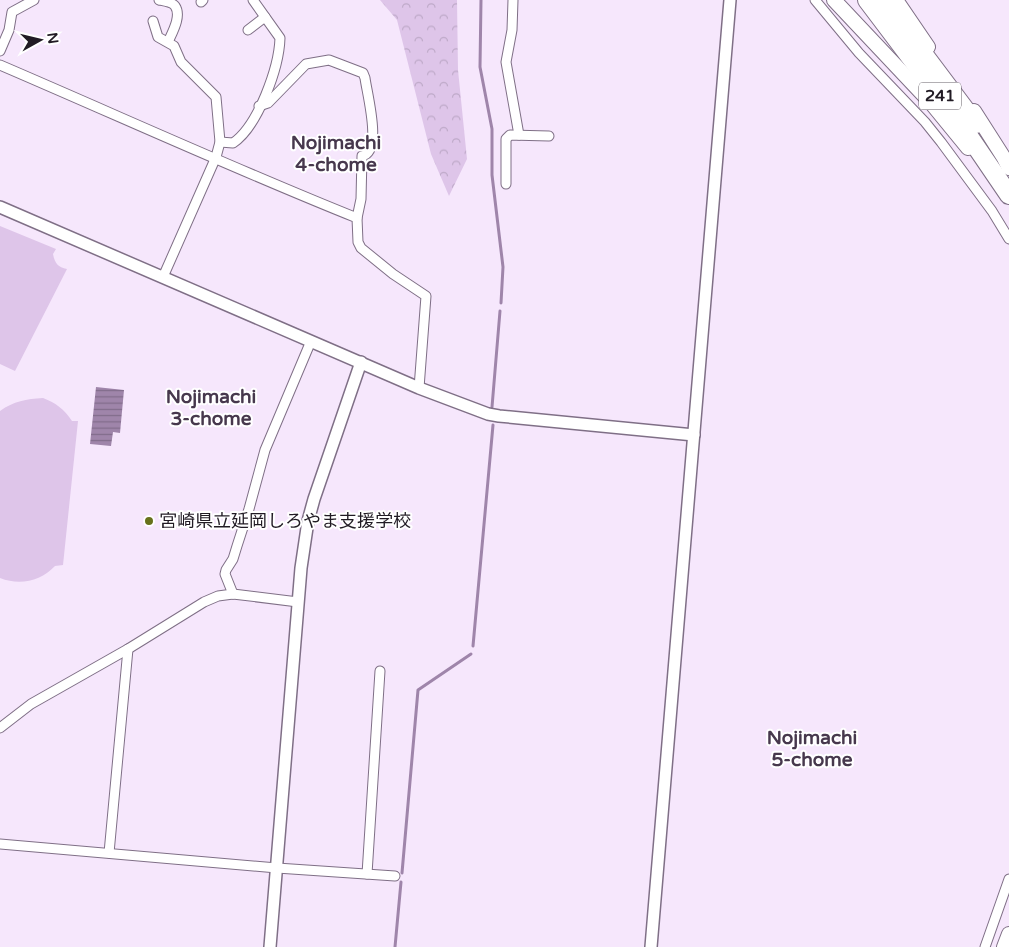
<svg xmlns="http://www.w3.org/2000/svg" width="1009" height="947" font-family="'Varela Round','Noto Sans JP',sans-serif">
<defs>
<pattern id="forest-crowns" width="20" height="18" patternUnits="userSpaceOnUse" patternTransform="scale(1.25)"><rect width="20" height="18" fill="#dec5e9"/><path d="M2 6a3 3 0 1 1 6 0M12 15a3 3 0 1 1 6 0" fill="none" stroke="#bea9c8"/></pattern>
<pattern id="water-rules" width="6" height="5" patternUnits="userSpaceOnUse" patternTransform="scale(1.25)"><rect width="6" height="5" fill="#9f85aa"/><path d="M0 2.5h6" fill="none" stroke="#816c8a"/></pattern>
</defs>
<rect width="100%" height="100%" fill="#f6e7fc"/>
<polygon fill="url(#forest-crowns)" points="380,0 457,0 458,70 467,159 449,196 431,154 397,20"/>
<g fill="#dec5e9">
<path d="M0,226L56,249L53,254C55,264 58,267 67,269L15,371L0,364Z"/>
<path d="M43,398C56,403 64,409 72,421H78L63,565L55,566C41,581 20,586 0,578V411C14,401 26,399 43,398Z"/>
</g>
<polygon fill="url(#water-rules)" points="96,387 124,390 120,433 113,432 111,446 90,444"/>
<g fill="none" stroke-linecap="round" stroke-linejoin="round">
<g stroke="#9f85aa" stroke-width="3">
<polyline points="481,0 480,67 492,129 492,175 503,267 501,303"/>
<polyline points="492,407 500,311"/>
<polyline points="473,646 493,425"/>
<polyline points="402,873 418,690 471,654"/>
<polyline points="395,947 401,882"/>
</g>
<g stroke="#7f6f86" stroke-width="11">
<g id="minor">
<path d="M159,0C164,1 172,2 175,6C182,16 172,33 168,42"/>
<polyline points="513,0 512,30 506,62 519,135"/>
<polyline points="815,0 859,53 925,122 941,142 992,211 1009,239"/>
<polyline points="201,2 203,0"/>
<polyline points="153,21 158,37 174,46 181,62 216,97 220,142 216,157 163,277"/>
<polyline points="248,30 265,17"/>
<polyline points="0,51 9,30 12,12 34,0"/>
<path d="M0,65C119,116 237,170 357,218L358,242L361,248L393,274L426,296L419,388"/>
<path d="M259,106L268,103L306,64L329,60L363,73L365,78C367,94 383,152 362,156L361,199L357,218"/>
<path d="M220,142L233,143C258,126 279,68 280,38L253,0"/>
<polyline points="506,184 506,139 510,135 549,136"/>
<polyline points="233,594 225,574 226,570 233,559 237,546 249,509 265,450 311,341"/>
<polyline points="0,728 31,704 128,649 204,602 218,596 233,594 298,602"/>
<polyline points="0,844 277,868 395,876"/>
<polyline points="109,853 128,649"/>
<polyline points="367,874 380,671"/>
<polyline points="985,947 1009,879"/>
</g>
</g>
<g stroke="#7f6f86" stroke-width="14">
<g id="tertiary">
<polyline points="0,207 419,388 488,414 499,416 694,435"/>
<polyline points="270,947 301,568 308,521 314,499 361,362"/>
<polyline points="651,947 730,0"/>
</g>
</g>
<g stroke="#7f6f86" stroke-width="16">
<g id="secondary">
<polyline points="834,0 932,104 968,148"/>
<polyline points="896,0 928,47"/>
<polyline points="974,111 1004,158 1009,168"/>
<polyline points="1004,947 1009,934"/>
</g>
</g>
<g stroke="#7f6f86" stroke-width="20">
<g id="motorway">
<polyline points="867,0 960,123 1009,195"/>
<polyline points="883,0 976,124"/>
</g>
</g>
<use href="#minor" stroke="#fff" stroke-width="9"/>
<use href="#tertiary" stroke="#fff" stroke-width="11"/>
<use href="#secondary" stroke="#fff" stroke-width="14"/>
<use href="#motorway" stroke="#fff" stroke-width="18"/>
</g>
<circle fill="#67711b" stroke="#fff" stroke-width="2" cx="149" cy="521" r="5"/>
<g text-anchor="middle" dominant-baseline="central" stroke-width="4" stroke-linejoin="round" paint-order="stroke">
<rect fill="#fff" stroke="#645f66" stroke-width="1" x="919" y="82.5" width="42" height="27" rx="4"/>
<g font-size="16" font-weight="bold" fill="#211b24">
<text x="940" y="96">241</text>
</g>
<g font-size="18" fill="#211b24" stroke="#fff" text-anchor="start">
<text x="159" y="521">宮崎県立延岡しろやま支援学校</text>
</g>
<g font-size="19" font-weight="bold" fill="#47384d" stroke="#fff">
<text x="336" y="143">Nojimachi<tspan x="336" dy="22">4-chome</tspan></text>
<text x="211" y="397">Nojimachi<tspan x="211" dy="22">3-chome</tspan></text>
<text x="812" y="738">Nojimachi<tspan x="812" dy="22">5-chome</tspan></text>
</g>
</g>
<g transform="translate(40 40) rotate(82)" stroke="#ffffff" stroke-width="4" paint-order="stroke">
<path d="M0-4L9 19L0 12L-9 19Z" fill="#211b24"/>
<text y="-8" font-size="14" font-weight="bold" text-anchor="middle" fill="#211b24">N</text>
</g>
</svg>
